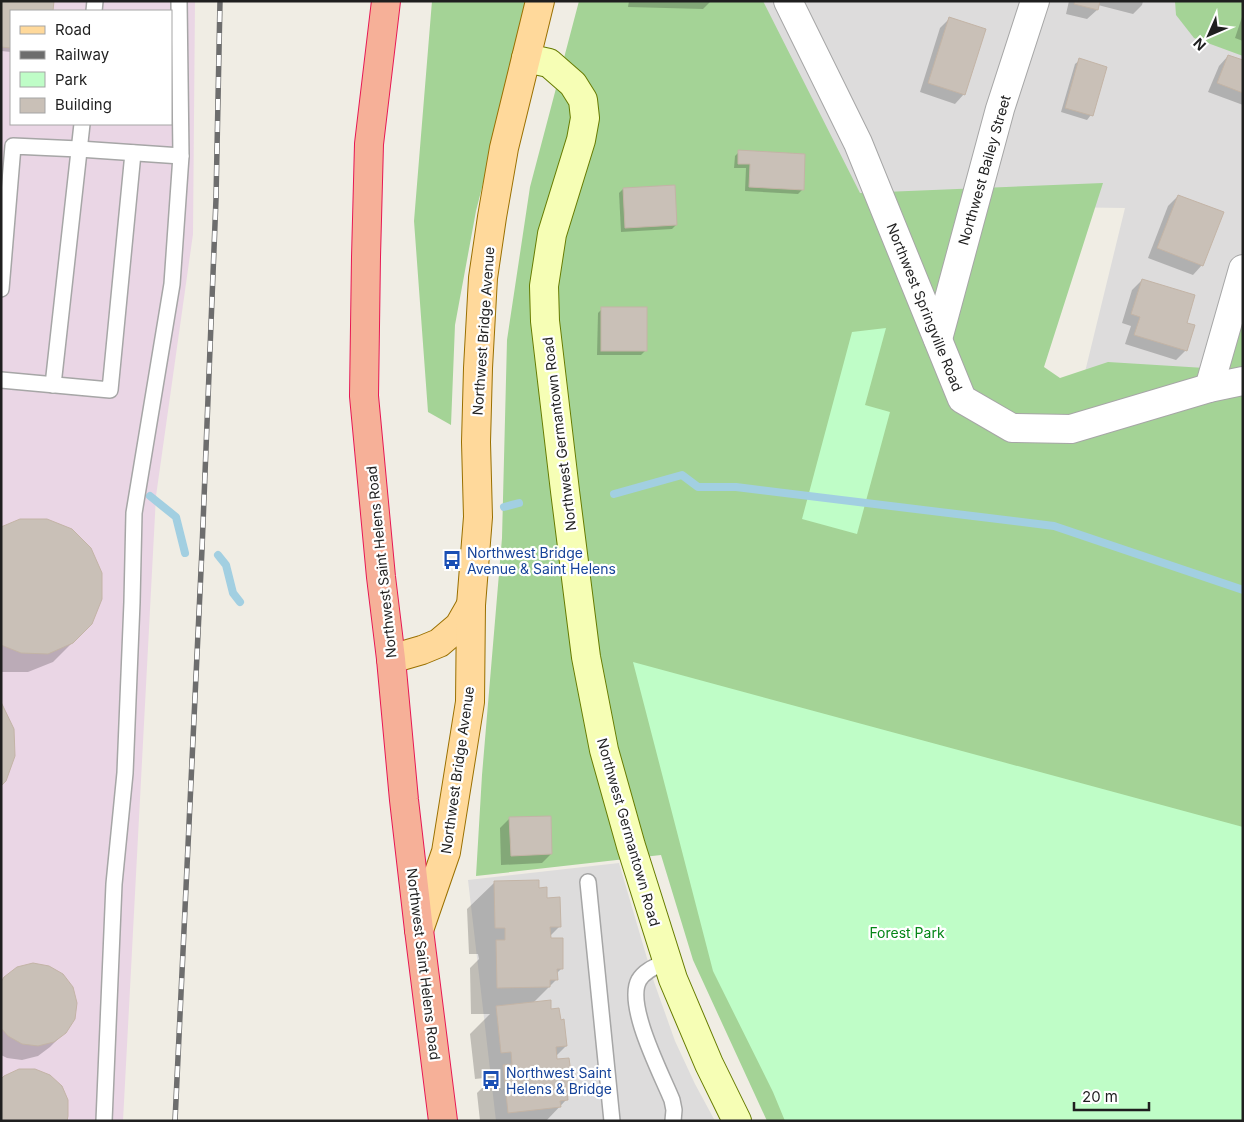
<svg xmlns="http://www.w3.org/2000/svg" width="1244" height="1122" font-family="Inter,sans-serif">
<rect width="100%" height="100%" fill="#f0ede4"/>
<g fill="#dddcdc">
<polygon points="579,1 1243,1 1243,368 1075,413 1125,208 901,205 803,254"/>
<polygon points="619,863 654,982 675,1041 695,1084 715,1121 496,1121 468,880"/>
</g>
<path fill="#ead6e5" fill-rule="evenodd" d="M1,1H195L193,234L156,496L123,1121H1ZM11,11H171V124H11Z"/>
<g fill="#a4d396">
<polygon points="432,1 529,1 476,211 455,325 451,425 428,412 414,221"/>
<polygon points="579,1 763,1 860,193 1103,183 1044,367 1060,378 1108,362 1221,369 1243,312 1243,1121 767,1121 693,960 661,855 476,876 482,775 502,538 507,340 530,187"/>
<polygon points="1175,1 1243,1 1243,56 1194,38 1176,15"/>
</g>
<g fill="#bffdc7">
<polygon points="886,328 865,405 890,412 857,534 802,519 852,332"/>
<polygon points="633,662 1243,827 1243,1121 785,1121 773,1092 713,971"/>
</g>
<g fill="#0003">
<polygon points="1,1 52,1 51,11 11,11 11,52 1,51"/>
<polygon points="629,1 711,1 703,9 628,7"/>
<polygon points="1069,1 1143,1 1142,5 1133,14 1098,5 1097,10 1087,19 1066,14"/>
<polygon points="1243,14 1243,41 1235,38"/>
<polygon points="949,19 964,94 955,104 920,92 940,28"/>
<polygon points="1228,56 1243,62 1243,105 1208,92 1219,66"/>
<polygon points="1080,60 1091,115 1087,120 1061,112 1075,64"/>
<polygon points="739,152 802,190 798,194 745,191 746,168 734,168 735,156"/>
<polygon points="623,189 676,225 672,229 621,232 619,193"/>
<polygon points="1178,196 1202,265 1193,275 1148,258 1168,206"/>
<polygon points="1142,280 1185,323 1186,350 1176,360 1125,344 1131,326 1122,323 1132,290"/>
<polygon points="602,309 645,351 641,355 597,355 598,313"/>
<polygon points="1,528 91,624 53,662 28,672 1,672"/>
<polygon points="510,818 551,854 542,863 501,865 500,828"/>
<polygon points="494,883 538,889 546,899 560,926 549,937 562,968 556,974 556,980 533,1003 550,1010 566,1046 556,1056 556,1060 571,1088 566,1093 567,1099 546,1121 480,1121 477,1093 485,1085 484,1078 475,1079 470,1034 490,1014 471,1014 470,968 479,959 478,954 469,954 467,909"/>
<polygon points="1,982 65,1032 50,1047 38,1056 22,1060 7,1058 1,1055"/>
</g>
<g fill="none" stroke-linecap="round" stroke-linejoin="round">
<g stroke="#a2cfe1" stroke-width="8">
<polyline points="614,494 682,475 698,487 736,487 1054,526 1243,590"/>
<polyline points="150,496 176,517 185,553"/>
<polyline points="504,507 519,503"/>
<polyline points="218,555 226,565 233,593 240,602"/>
</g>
</g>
<g fill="#c9c0b7" stroke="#c3b4a6">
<polygon points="1,1 54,1 53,11 11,11 11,48 1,47"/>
<polygon points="1075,1 1100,1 1098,10 1074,4"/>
<polygon points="949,17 986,29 965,95 928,83"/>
<polygon points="1228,55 1243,60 1243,93 1217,83"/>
<polygon points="1079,58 1107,67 1093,116 1065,108"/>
<polygon points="738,150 805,154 804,190 749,187 750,164 738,164"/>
<polygon points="675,185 677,225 625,228 623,188"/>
<polygon points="1178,195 1224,212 1203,266 1157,248"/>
<polygon points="1142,279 1195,295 1187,323 1195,325 1187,351 1134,335 1140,317 1131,314"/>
<rect x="601" y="307" width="46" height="44"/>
<polygon points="20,519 47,519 72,529 91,548 102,573 102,599 92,624 73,643 48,654 21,653 1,645 1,527"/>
<polygon points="1,702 14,729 15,756 6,781 1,786"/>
<polygon points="551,816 552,854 511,856 509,817"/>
<polygon points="539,880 539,888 547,887 547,898 560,897 561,927 550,927 551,938 563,938 563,969 557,969 558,980 550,980 550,987 497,988 496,940 505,940 505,928 495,928 494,881"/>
<polygon points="33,963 49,966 63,974 73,987 77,1003 75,1019 66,1033 54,1042 38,1046 22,1044 8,1036 1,1028 1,982 4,977 17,967"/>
<polygon points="551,1000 551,1009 559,1008 561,1020 564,1019 567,1046 556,1047 557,1059 569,1058 573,1088 567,1089 568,1100 560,1101 561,1107 508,1113 503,1065 512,1064 511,1052 501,1053 496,1006"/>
<polygon points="19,1069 35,1069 50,1075 62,1086 68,1100 68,1116 67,1121 1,1121 1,1079 4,1076"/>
</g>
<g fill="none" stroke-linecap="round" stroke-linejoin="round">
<g stroke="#a6a6a6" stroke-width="18">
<g id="service">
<polyline points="94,11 95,1"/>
<polyline points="1,289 13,146 79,149 181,156"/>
<polyline points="1,380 110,390 133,153"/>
<polyline points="53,385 82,124"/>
<polyline points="588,882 612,1121"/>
<path d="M667,961C657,966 645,970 639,980C625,1005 662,1075 672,1100L674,1110L673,1121"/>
<polyline points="104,1121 114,884 125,773 132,602 134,513 172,284 181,156 179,1"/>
</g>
</g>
<g stroke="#a6a6a6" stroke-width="30">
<g id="minor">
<polyline points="788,1 858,143 962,399 1012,428 1071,429 1209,388 1243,381"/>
<polyline points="938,339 1000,109 1035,1"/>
<polyline points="1209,388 1243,269"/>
</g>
</g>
<g stroke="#677c00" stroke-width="30">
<polyline id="secondary" points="526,58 549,63 573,84 583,100 585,118 581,140 552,234 544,286 545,321 565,491 586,657 604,750 631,846 673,979 709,1064 737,1121"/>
</g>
<g stroke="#9a7000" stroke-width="30">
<g id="primary">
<polyline points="391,659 422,650 439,643 459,626 471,605"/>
<polyline points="419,930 446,852 470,702 471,605 478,517 476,442 478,368 483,278 492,217 504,148 540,1"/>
</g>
</g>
<g stroke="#e71853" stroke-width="30">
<polyline id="trunk" points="386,1 369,144 366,257 364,396 381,577 391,659 404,800 419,930 443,1121"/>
</g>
<use href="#service" stroke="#fff" stroke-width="15"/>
<use href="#minor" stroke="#fff" stroke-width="28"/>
<use href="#secondary" stroke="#f6feb5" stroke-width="28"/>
<use href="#primary" stroke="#ffd99b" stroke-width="28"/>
<use href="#trunk" stroke="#f6b098" stroke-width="28"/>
<g stroke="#6d6d6d" stroke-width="5.5">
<polyline id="rail" points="175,1121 202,549 216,199 220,1"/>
</g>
<use href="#rail" stroke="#fff" stroke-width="4" stroke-dasharray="11" stroke-linecap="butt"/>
</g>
<defs>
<g id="bus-bare" transform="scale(1.5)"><path d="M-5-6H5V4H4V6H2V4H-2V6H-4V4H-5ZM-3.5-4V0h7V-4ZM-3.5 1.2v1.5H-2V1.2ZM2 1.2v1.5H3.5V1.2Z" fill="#1a4fb4" stroke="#fff" stroke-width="2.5" paint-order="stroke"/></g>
</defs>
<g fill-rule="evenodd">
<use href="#bus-bare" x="452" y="560"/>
<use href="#bus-bare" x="491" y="1080"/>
</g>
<g text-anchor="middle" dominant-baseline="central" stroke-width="4.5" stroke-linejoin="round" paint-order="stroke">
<g font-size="14" fill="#1f1f1f" stroke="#fff">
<text transform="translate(984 170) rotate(-74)">Northwest Bailey Street</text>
<text transform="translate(925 307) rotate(68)">Northwest Springville Road</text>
<text transform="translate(483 331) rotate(-86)">Northwest Bridge Avenue</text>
<text transform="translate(559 434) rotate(-97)">Northwest Germantown Road</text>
<text transform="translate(381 562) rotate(-96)">Northwest Saint Helens Road</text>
<text transform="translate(457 770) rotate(-82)">Northwest Bridge Avenue</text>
<text transform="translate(629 832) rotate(74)">Northwest Germantown Road</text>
<text transform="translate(424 964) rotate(83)">Northwest Saint Helens Road</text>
</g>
<g font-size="14" fill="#164399" stroke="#fff" text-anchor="start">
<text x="467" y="552">Northwest Bridge<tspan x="467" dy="16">Avenue &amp; Saint Helens</tspan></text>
<text x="506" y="1072">Northwest Saint<tspan x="506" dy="16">Helens &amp; Bridge</tspan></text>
</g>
<g font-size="14" fill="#048616" stroke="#fff">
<text x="907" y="932">Forest Park</text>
</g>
</g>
<rect width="1244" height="1122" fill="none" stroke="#1f1f1f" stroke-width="5"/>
<rect x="10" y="10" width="162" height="115" fill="#ffffff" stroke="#a5a5a5"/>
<rect x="20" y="26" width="25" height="8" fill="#ffd99b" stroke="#a5a5a5"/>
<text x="55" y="35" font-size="15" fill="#1f1f1f">Road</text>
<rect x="20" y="51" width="25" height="8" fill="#6d6d6d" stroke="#a5a5a5"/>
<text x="55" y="60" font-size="15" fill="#1f1f1f">Railway</text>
<rect x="20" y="72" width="25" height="15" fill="#bffdc7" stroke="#a5a5a5"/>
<text x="55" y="85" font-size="15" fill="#1f1f1f">Park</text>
<rect x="20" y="98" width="25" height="15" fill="#c9c0b7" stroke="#a5a5a5"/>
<text x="55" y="110" font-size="15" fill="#1f1f1f">Building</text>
<g transform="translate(1209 35) rotate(225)" stroke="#ffffff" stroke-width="4" paint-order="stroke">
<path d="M0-4L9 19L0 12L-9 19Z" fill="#1f1f1f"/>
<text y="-8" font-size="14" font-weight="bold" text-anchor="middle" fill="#1f1f1f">N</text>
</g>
<path d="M1074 1102v8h75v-8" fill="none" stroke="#1f1f1f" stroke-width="2.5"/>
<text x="1082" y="1102" font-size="15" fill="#1f1f1f" stroke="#ffffff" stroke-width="4" paint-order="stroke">20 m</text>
</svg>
